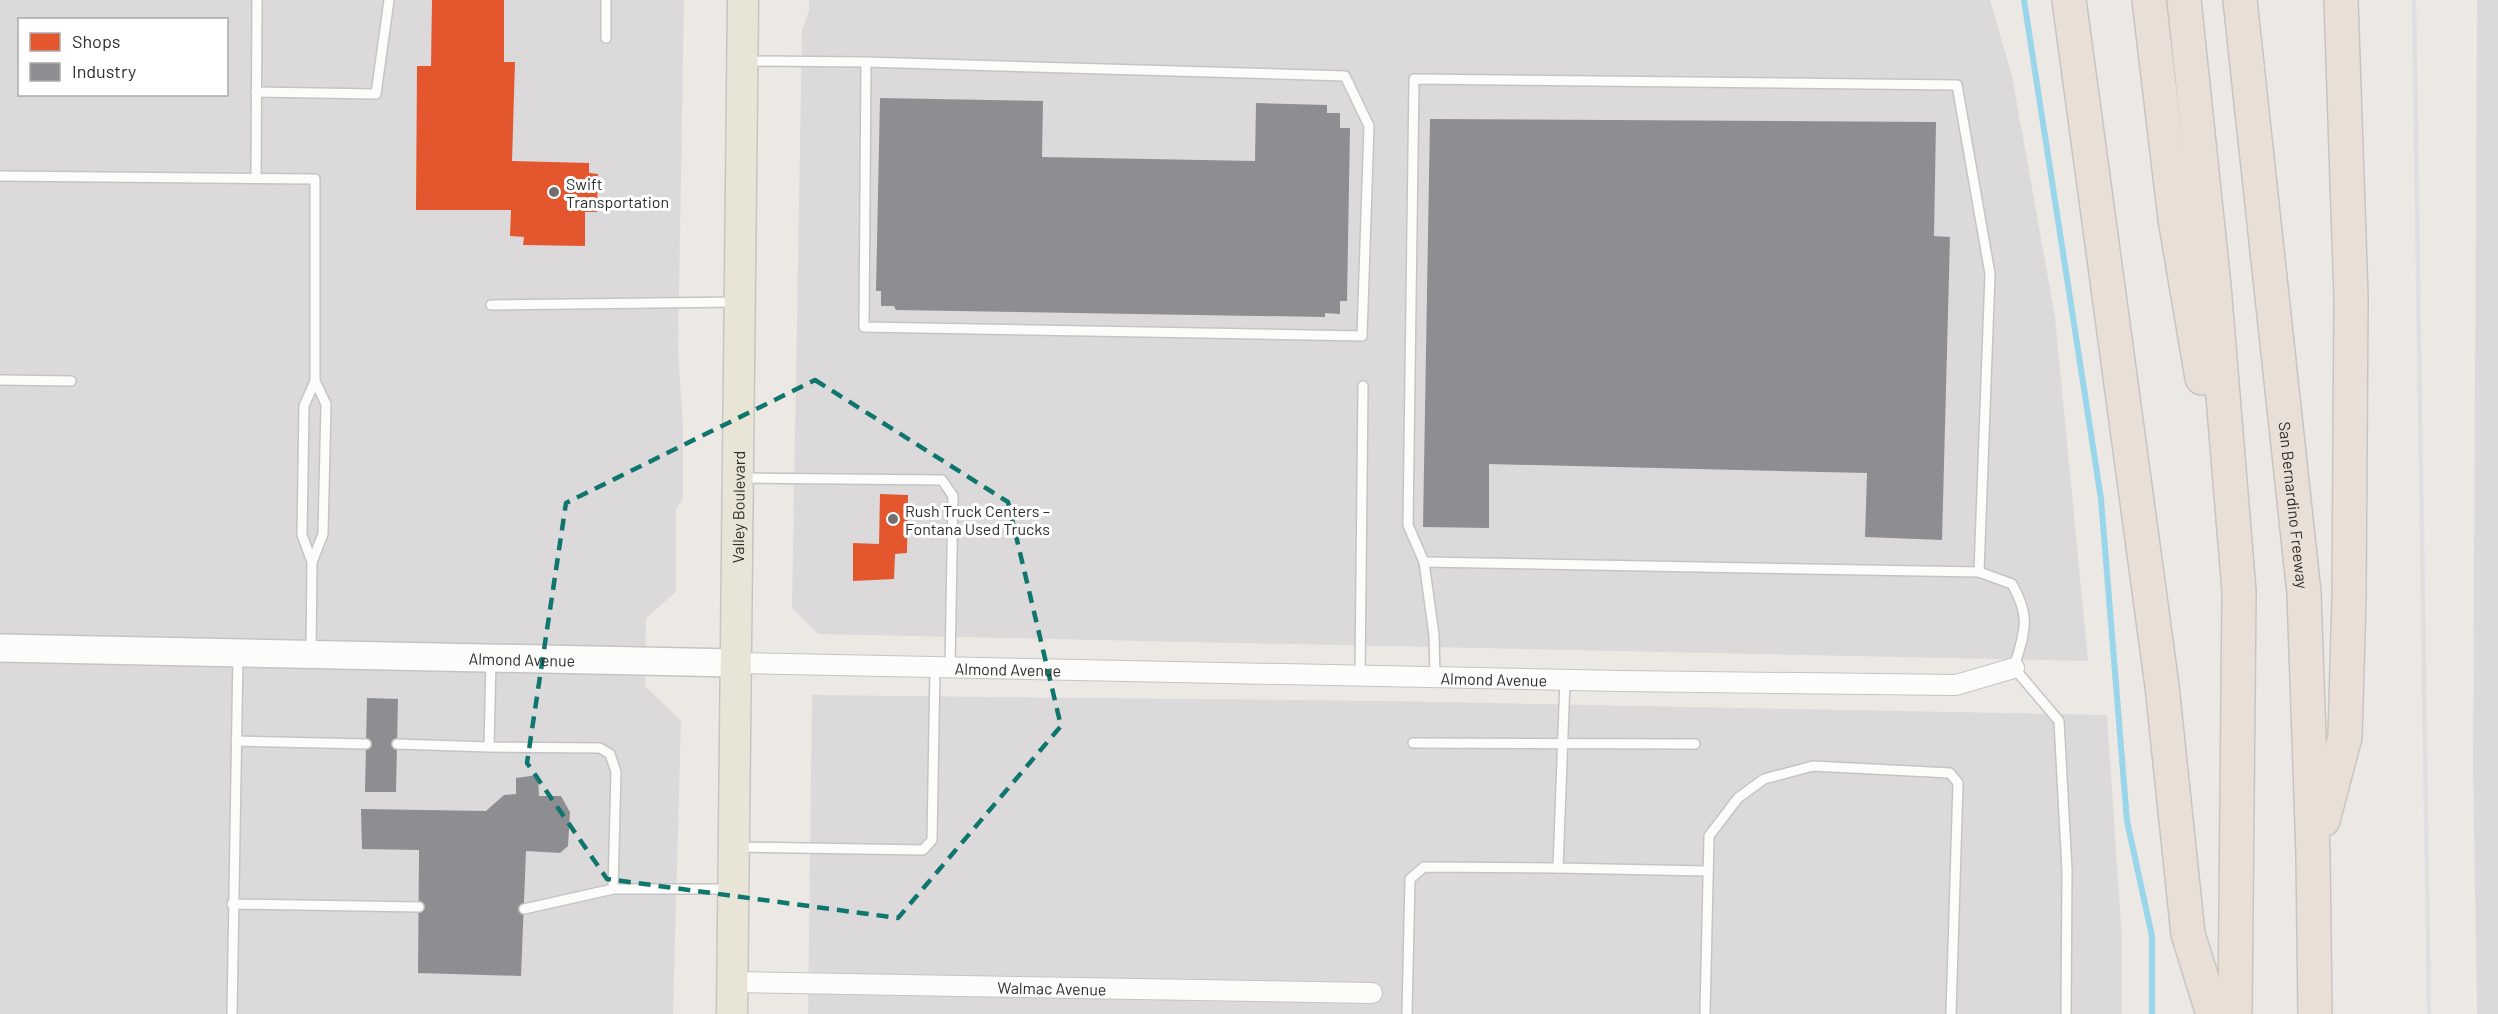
<svg xmlns="http://www.w3.org/2000/svg" width="2498" height="1014" font-family="Barlow,sans-serif">
<rect width="100%" height="100%" fill="#ece8e4"/>
<g fill="#dcd9db" fill-rule="evenodd">
<path d="M0,0H684L678,352L683,425V499L676,509V592L646,618L645,686L681,721L673,1014H0ZM20,20H226V94H20Z"/>
<polygon points="809,0 1990,0 2012,76 2055,317 2088,661 818,634 792,608 802,31 809,11"/>
<polygon points="2477,0 2498,0 2498,1014 2477,1014 2473,766"/>
<polygon points="812,695 1384,701 2107,715 2122,939 2122,1014 808,1014"/>
</g>
<g fill="#e4572e">
<polygon points="432,0 504,0 504,62 515,62 512,161 589,163 589,173 598,174 597,212 585,212 585,246 523,245 524,237 510,236 511,210 416,210 417,66 431,66"/>
<polygon points="880,494 908,495 907,553 895,554 894,579 853,581 853,543 879,544"/>
</g>
<g fill="#8d8d92">
<polygon points="880,98 1043,101 1042,157 1255,161 1256,103 1327,105 1327,113 1340,113 1340,128 1350,128 1347,301 1340,301 1340,314 1325,313 1325,317 896,310 894,306 881,306 881,291 876,291"/>
<polygon points="1430,119 1936,122 1934,236 1950,237 1942,540 1865,537 1867,473 1489,464 1489,528 1423,527"/>
<polygon points="367,698 398,699 396,792 365,792"/>
<polygon points="538,775 539,796 561,796 570,812 568,846 560,853 526,851 521,976 418,973 419,850 362,849 361,809 486,811 504,795 516,794 516,778"/>
</g>
<g fill="none" stroke-linecap="round" stroke-linejoin="round">
<polyline stroke="#99d6ec" stroke-width="6" points="2024,0 2101,499 2127,821 2152,936 2152,1014"/>
<g stroke="#c5c4c5" stroke-width="12">
<g id="lane">
<polyline points="606,38 606,0"/>
<polyline points="748,61 866,62 1345,76 1369,126 1362,336 864,327 866,62"/>
<polyline points="256,92 376,94 389,0"/>
<polyline points="0,176 315,179 315,381 304,406 302,535 312,562 311,651"/>
<polyline points="256,178 257,0"/>
<polyline points="491,305 737,302"/>
<polyline points="0,380 71,381"/>
<polyline points="742,478 942,480 953,496 950,667"/>
<polyline points="312,562 323,534 326,404 315,381"/>
<path d="M1424,562L1979,572L2012,584C2032,619 2024,632 2014,668L2059,721L2067,870L2066,1014"/>
<polyline points="491,659 489,747 600,748 610,754 616,772 613,889 730,889"/>
<polyline points="1360,675 1363,386"/>
<polyline points="1435,677 1434,635 1424,562 1408,525 1414,79 1957,85 1990,274 1979,572"/>
<polyline points="1565,680 1558,868 1707,871"/>
<polyline points="236,741 366,744"/>
<polyline points="1413,743 1695,744"/>
<polyline points="397,744 489,747"/>
<polyline points="739,847 923,850 932,840 935,667"/>
<polyline points="232,904 419,907"/>
<polyline points="524,909 613,889"/>
<polyline points="232,1014 238,654"/>
<polyline points="1407,1014 1410,879 1424,867 1558,868"/>
<polyline points="1705,1014 1709,836 1738,798 1764,779 1813,766 1950,773 1958,783 1951,1014"/>
</g>
</g>
<g stroke="#c5c4c5" stroke-width="22">
<g id="street">
<path id="s1" d="M736,663L1621,681L1956,685L2014,668"/>
<path id="s2" d="M732,982L1372,993"/>
</g>
</g>
<g stroke="#c5c4c5" stroke-width="30">
<g id="secondary">
<path id="s3" d="M0,648L736,663"/>
</g>
</g>
<g stroke="#c6c5c4" stroke-width="33">
<g id="primary">
<path id="s4" d="M732,1014L743,0"/>
</g>
</g>
<g stroke="#c6c5c4" stroke-width="36">
<g id="highway">
<polyline points="2069,0 2162,686 2188,934 2213,1014"/>
<polyline points="2149,0 2175,219 2202,378"/>
<polyline points="2184,0 2214,286 2239,591 2235,1014"/>
<path id="s5" d="M2240,0L2304,593L2313,854L2315,1014"/>
<polyline points="2323,820 2345,737 2349,598 2351,297 2341,0"/>
</g>
</g>
<use href="#lane" stroke="#fcfcfb" stroke-width="9"/>
<use href="#street" stroke="#fcfcfb" stroke-width="20"/>
<use href="#secondary" stroke="#fcfcfb" stroke-width="27"/>
<use href="#primary" stroke="#e8e4d6" stroke-width="30"/>
<use href="#highway" stroke="#eadfd6" stroke-width="33"/>
<polyline stroke="#dfdfe1" stroke-width="4.5" points="2414,0 2429,1014"/>
</g>
<path fill="none" stroke="#0f766e" stroke-width="4.5" stroke-dasharray="12 8" stroke-linejoin="round" d="M815,380L1008,502L1061,726L898,918L607,879L527,763L566,503Z"/>
<g fill="#706f6e" stroke="#fff" stroke-width="2">
<circle cx="554" cy="192" r="6"/>
<circle cx="893" cy="519" r="6"/>
</g>
<g text-anchor="middle" dominant-baseline="central" stroke-width="6" stroke-linejoin="round" paint-order="stroke">
<g font-size="16" fill="#2e2e2e" stroke="#fff" text-anchor="start">
<text x="566" y="183">Swift<tspan x="566" dy="18">Transportation</tspan></text>
<text x="905" y="510">Rush Truck Centers –<tspan x="905" dy="18">Fontana Used Trucks</tspan></text>
</g>
<g font-size="16" fill="#2e2e2e" stroke="#fff">
<text stroke="none"><textPath href="#s5" startOffset="508">San Bernardino Freeway</textPath></text>
<text stroke="none"><textPath href="#s4" startOffset="507">Valley Boulevard</textPath></text>
<text stroke="none"><textPath href="#s3" startOffset="522">Almond Avenue</textPath></text>
<text stroke="none"><textPath href="#s1" startOffset="272">Almond Avenue</textPath></text>
<text stroke="none"><textPath href="#s1" startOffset="758">Almond Avenue</textPath></text>
<text stroke="none"><textPath href="#s2" startOffset="320">Walmac Avenue</textPath></text>
</g>
</g>
<rect x="18" y="18" width="210" height="78" fill="#ffffff" stroke="#ababab" stroke-width="1.5"/>
<rect x="30" y="33" width="30" height="18" fill="#e4572e" stroke="#ababab" stroke-width="1.5"/>
<text x="72" y="48" font-size="18" fill="#2e2e2e">Shops</text>
<rect x="30" y="63" width="30" height="18" fill="#8d8d92" stroke="#ababab" stroke-width="1.5"/>
<text x="72" y="78" font-size="18" fill="#2e2e2e">Industry</text>
</svg>
